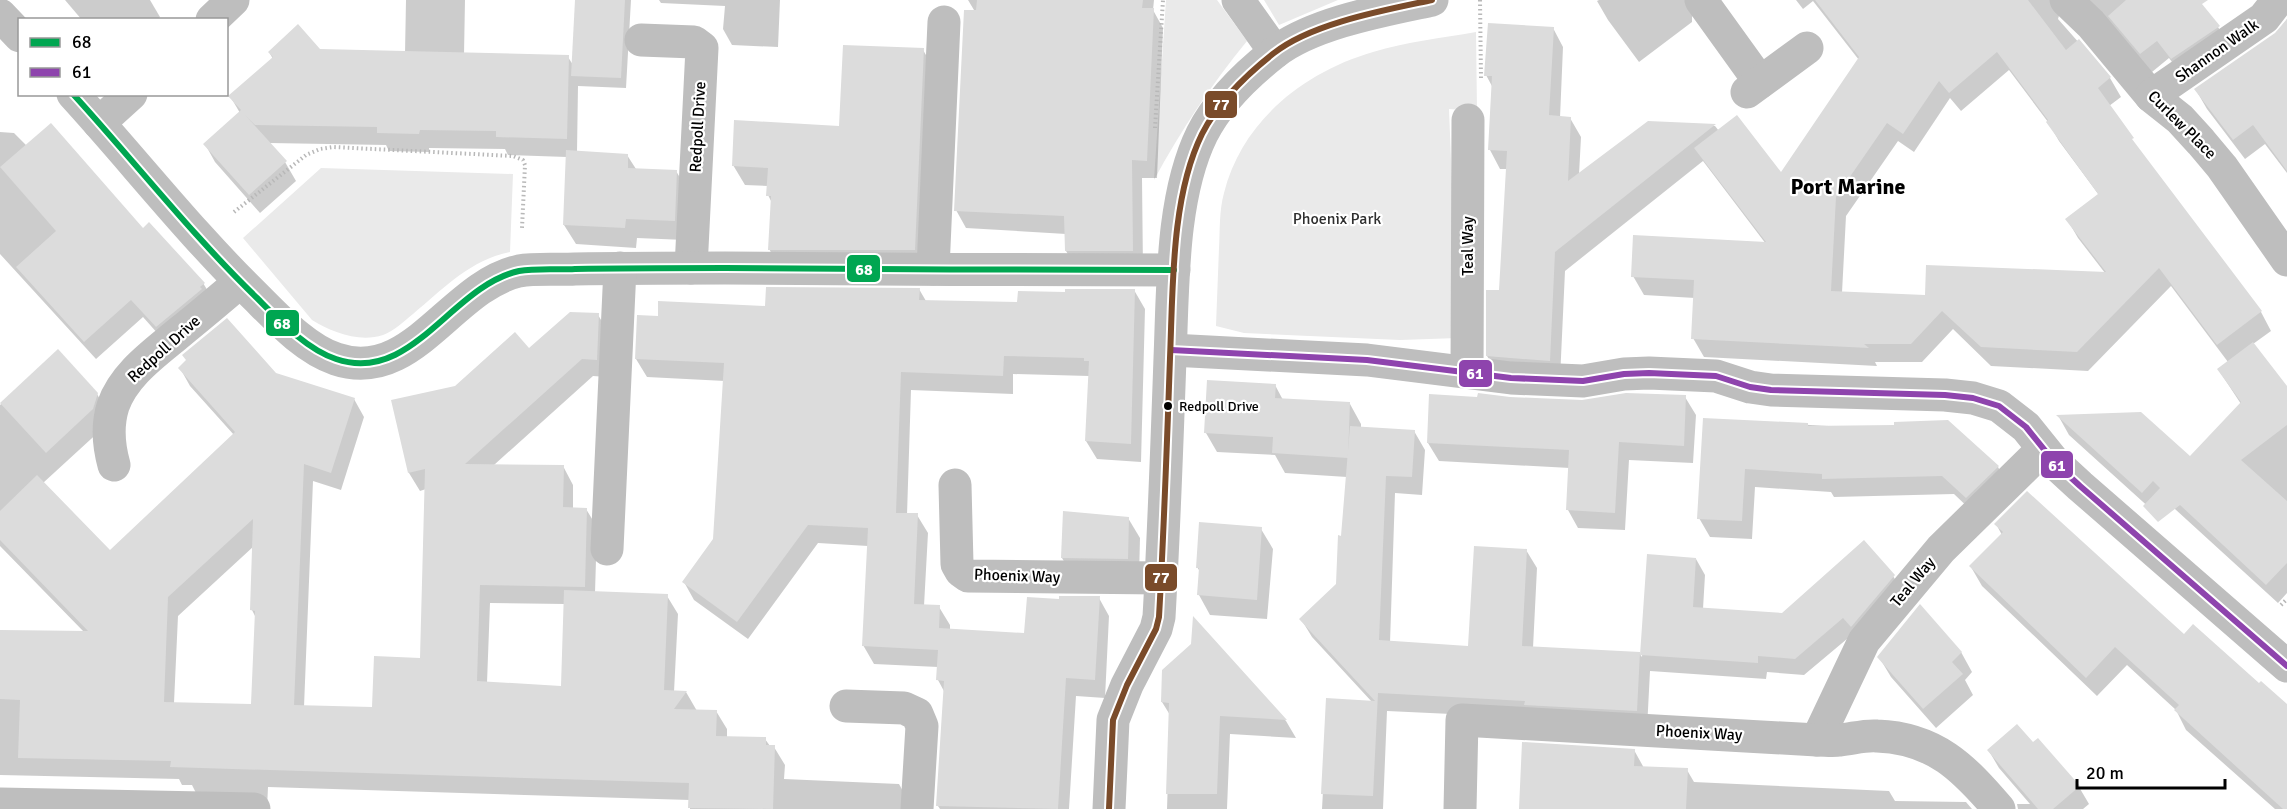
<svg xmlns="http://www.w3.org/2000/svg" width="2287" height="809" font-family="Signika,sans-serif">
<rect width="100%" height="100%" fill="#fff"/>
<g fill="#eaeaea">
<path d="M1166,0H1217L1247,41C1211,85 1181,130 1154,180Z"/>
<polygon points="1264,0 1338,0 1279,25"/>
<path d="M1476,32L1477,111L1449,109L1458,338L1400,340L1244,333L1216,326C1217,300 1218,274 1219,248C1220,230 1219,211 1224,193C1242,121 1304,72 1373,52C1406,42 1442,38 1476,32Z"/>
<path d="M321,168L513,174L510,252C470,260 443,289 413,314C404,321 394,331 383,335C359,343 332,332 312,320L243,238Z"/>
</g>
<g fill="#0003" fill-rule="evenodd">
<polygon points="65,0 150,0 160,17 157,20 82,20"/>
<polygon points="406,0 465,0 464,55 568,57 573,65 576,0 631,0 626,88 578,86 577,152 627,155 636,169 676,171 688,191 685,240 637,238 636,248 576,244 564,225 567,157 508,155 505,149 429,148 429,152 389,151 386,145 269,143 285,162 296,181 260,213 215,162 205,144 240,113 230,96 273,59 269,52 319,50 405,53"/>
<polygon points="659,0 780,0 778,47 732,45 723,29 725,6 661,3"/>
<polygon points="968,0 1154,0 1153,10 1163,28 1157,178 1142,178 1143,269 1077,269 1066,251 1066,234 966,228 956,210 977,15"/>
<polygon points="1599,0 1713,0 1700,4 1692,17 1692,22 1639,62 1608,20 1597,1"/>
<path d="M1796,0H2197L2218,27L2229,45L2183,77L2169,58L2152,72L2062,6L2058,19L2110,78L2121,97L2109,106L2141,153L2261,312L2271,331L2253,344L2287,389V593L2278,603L2164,499L2153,511L2069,435L2059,417L2190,458L2241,404L2218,369L2228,362L2171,286L2088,371L1991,366L1953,329L1922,362H1875L1877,366L1704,357L1693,338L1695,298L1644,295L1633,276L1766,244L1703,161L1565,271L1560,379L1498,374L1487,356L1500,292L1507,169H1500L1490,150L1493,88L1486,75L1553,28L1563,47L1560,118H1570L1581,137L1579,175L1649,122L1715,126L1719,131L1781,175L1859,60L1813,1L1803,9ZM2009,70L2048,122L2059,141L2099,195L2067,219L2078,238L2105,273L1926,297L1842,293L1846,216L1898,141L1914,152L1950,98L1961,111Z"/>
<polygon points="2287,19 2287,173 2265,144 2245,159 2207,109 2196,90 2276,34"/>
<polygon points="923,50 935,70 926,270 781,269 769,249 772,203 768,195 768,186 745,185 733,165 841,127"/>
<polygon points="0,132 14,133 27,146 143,230 203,283 214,301 167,344 143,317 96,359 0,254"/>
<polygon points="919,289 926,301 1019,304 1066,294 1134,290 1145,309 1141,462 1097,459 1086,441 1089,376 1013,374 1013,394 911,390 907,515 917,515 928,533 924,606 939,607 950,625 950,630 1026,634 1060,600 1099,598 1109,616 1105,698 1076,696 1069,809 940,809 938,806 945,693 938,680 938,667 874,664 863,645 868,546 818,543 748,639 694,600 684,582 715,540 725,381 647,377 636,359 659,318"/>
<path d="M598,315L609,333L607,377L593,376L494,465L563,466L573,485V509H586L597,527L595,593L667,596L678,614L674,692H686L697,711H716L727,729V738L765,739L770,746L774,747L785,765L784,779L899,784L910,804V809H690V800L268,787L267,809L203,807L192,785H182L179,779L0,775V631L84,632L0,546V405L58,352L97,394L108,413L103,428L43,483L110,552L234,435L190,386L180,368L275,374L354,399L364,417L341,490L313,481L304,707L373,708L421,659L426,489L420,491L409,473L393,401L456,387ZM254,546L252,610L256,618L253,705L174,703L178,616ZM490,603L565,604L563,687L487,683Z"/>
<polygon points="1275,385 1283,400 1350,404 1361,424 1361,429 1414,431 1425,450 1422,495 1395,493 1390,643 1470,648 1526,550 1537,568 1533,648 1639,653 1642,657 1648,556 1696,559 1705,575 1703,609 1782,614 1893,576 1903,592 1804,675 1767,672 1766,679 1650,671 1647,729 1534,718 1387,711 1383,809 1322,809 1328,700 1372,702 1312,637 1301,619 1338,585 1347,477 1285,473 1275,455 1217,452 1206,433"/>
<polygon points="1685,397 1696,415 1693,463 1629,460 1625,530 1578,528 1568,510 1570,468 1439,461 1428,443 1582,401"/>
<polygon points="1704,419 1847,427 1998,467 2008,485 1977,516 1954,494 1834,497 1831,492 1755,487 1752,539 1710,537 1699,518"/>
<polygon points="1128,518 1140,538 1139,578 1074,578 1062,558"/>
<polygon points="1996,524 2184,636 2287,706 2287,809 2275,809 2186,730 2176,710 2127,665 2097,696 1982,586 1971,567 2002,535"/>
<polygon points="1261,529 1273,549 1267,619 1210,615 1199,595 1201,573 1197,567"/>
<polygon points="1194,620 1286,721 1296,738 1230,734 1227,809 1167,809 1170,715 1162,702 1192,645"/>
<polygon points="1961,652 1972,672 1965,680 1973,695 1936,728 1891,677 1879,657"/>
<polygon points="2033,744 2079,787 2089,804 2083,809 2018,809 2017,804 2030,804 1999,768 1989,751"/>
<polygon points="1634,750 1644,768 1687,770 1694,782 1889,791 1895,801 1966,802 1972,809 1520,809"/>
</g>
<g fill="#dcdcdc" fill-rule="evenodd">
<polygon points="575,0 625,0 621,78 571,76"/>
<polygon points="977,0 1143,0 1142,8 1154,8 1147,161 1132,160 1133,251 1065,251 1064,216 954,211 964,10 976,10"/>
<path d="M1815,0H2028L2066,50L2079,39L2111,77L2098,88L2134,138L2132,139L2262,311L2217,345L2159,268L2077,352L1981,347L1942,311L1911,344H1864L1869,348L1691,339L1694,280L1631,277L1633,235L1766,242L1694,148L1737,115L1781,172L1859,57ZM1997,52L2048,120L2046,122L2098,194L2065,219L2106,272L1926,265L1925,295L1831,291L1836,197L1887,123L1903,134L1939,81L1949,93Z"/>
<polygon points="2126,0 2208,0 2202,4 2220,26 2171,59 2157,41 2140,54 2108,16"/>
<polygon points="2287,19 2287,171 2253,125 2233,140 2194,89 2275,33"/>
<polygon points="1488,23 1554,27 1549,115 1571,117 1568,181 1648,121 1716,124 1555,252 1550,361 1486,356 1486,290 1499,290 1507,151 1488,150 1492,76 1484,76"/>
<polygon points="298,24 320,49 569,55 567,139 496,137 496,131 420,130 419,134 377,133 377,127 255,125 245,115 287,161 249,195 203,144 241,110 228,96 273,57 268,52"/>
<polygon points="843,45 924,48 915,250 768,250 771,196 766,196 768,168 732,166 734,120 839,126"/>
<polygon points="51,123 143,228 149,222 205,283 200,287 202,289 156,327 131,300 84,342 16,267 56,231 0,167"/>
<polygon points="566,150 628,154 628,168 677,170 675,221 626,219 625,228 563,225"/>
<polygon points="766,287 920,288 919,300 1017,302 1018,291 1065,292 1065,289 1135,289 1131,444 1085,441 1089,361 1084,361 1084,358 1004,356 1003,376 901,372 896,513 918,513 914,604 940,605 939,628 1024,633 1027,597 1059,599 1059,596 1100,596 1095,680 1066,678 1058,809 936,806 944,681 936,680 938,650 862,646 868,528 808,525 737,622 682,582 713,539 724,363 635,359 637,315 658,316 658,301 765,306"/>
<path d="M570,312L599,313L597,360L582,359L465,464L564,465L563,507L587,508L585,587L480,585L477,681L561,686L564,590L668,594L664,690L687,691L674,709L717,710L716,736L766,737V745H775L773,809L688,808L689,783L170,767L171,761L18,758L20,700L0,699V630L88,631L0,540V511L37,475L110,550L235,432L178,368L186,360L182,355L227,318L276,373L355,398L331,473L304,464L294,705L372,707L374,656L420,658L425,469L408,473L391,400L455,386L515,332L529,348ZM253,519L250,610L255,611L251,704L164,702L168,597Z"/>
<polygon points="2253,342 2287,386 2287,425 2241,460 2287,501 2287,563 2266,585 2180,505 2158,522 2143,506 2160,488 2153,481 2142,493 2056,415 2141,412 2190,456 2241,402 2217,369"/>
<polygon points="58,349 98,393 93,409 46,453 0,403"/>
<polygon points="1207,380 1276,384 1275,398 1350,402 1348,458 1272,453 1273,437 1204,433"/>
<polygon points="1478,393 1510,397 1582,400 1626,393 1686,395 1684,446 1619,442 1615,513 1566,510 1569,450 1427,443 1429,394 1477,397"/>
<polygon points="1703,418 1808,423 1808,426 1894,425 1894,422 1948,420 1999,466 1966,498 1942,476 1822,479 1822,474 1745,469 1742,521 1697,519"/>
<polygon points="1350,426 1415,430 1412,477 1386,476 1379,640 1468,646 1474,546 1527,549 1522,646 1640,652 1637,711 1524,705 1525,701 1378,693 1373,796 1321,794 1326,698 1375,701 1299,619 1336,584 1338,535 1341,536"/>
<polygon points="2027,491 2184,634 2193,624 2259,683 2261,681 2287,704 2287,809 2283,809 2174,710 2179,705 2115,647 2086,678 1969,566 2003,532 1994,524"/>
<polygon points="1063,511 1129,517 1128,559 1061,558"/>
<polygon points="1199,522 1262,527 1257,600 1197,595 1199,568 1196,568"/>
<polygon points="1864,540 1895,575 1851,627 1843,618 1795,659 1758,656 1758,663 1640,655 1647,554 1696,558 1693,607 1782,613"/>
<polygon points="1920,604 1962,652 1952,662 1963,674 1923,709 1877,657"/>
<polygon points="1193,616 1287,720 1220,716 1217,794 1166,794 1169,703 1161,702 1162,670 1191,644"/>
<polygon points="2017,724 2033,742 2038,738 2080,786 2053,809 2038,809 1987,750"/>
<polygon points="1522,742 1635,749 1634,766 1688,768 1686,809 1519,809"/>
</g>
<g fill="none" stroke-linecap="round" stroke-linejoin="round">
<g stroke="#b8b8b8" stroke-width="4" stroke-dasharray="1.5 3" stroke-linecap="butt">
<polyline points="1480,0 1481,79"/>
<polyline points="1155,128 1163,0"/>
<polyline points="234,212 306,155 320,149 333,147 513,156 523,160 525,165 522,228"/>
<polyline points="2281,605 2287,599"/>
</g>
<g stroke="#bebebe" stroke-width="33">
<polyline points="1238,0 1275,52"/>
<polyline points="1701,0 1760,82"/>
<polyline points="2066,0 2091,24 2151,96 2180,119 2201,142 2222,167 2287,260"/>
<polyline points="0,15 20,36"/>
<polyline points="212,20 233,0"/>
<polyline points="641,40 694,42 702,48 691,268"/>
<polyline points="1747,92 1807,48"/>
<path d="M73,94C135,162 191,234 257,298C279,320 306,349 336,359C412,385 451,286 519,271C536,268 557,270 575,269C625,268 675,268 725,268C875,269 1024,270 1174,270"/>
<polyline points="2151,96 2264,18 2278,0"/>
<polyline points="99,123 131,94"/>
<polyline points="933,269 944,22"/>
<polyline points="1171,350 1367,360 1511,378 1583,381 1624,374 1649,373 1716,376 1750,387 1771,390 1945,395 1973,398 1999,406 2026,427 2055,463 2080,486 2287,666"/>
<polyline points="1467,372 1468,120"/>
<path d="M114,465C109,447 107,425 113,406C124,374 155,353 180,332C200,316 220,299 240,282"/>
<polyline points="955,485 957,564 961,571 968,576 1161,578"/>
<polyline points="607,549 620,268"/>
<polyline points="846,706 904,708 917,714 922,726 917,809"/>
<polyline points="1817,740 1864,641 1941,549 2043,449"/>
<polyline points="0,804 254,809"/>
<path d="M1109,809L1113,720L1127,685L1156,629L1159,617C1164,530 1167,444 1170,358C1173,288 1171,197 1202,134C1218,102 1246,75 1274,53C1312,23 1385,10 1432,0"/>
<path d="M1460,809L1462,720L1817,740C1825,740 1833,741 1840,740C1852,739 1864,735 1877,736C1935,738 1964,768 1999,809"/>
</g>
<g stroke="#fff" stroke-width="10">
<path id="bus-1" d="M73,94C135,162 191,234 257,298C279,320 306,349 336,359C412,385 451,286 519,271C536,268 557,270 575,269C625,268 675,268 725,268C875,269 1024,270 1174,270"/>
</g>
<g stroke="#fff" stroke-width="10">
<polyline id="bus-2" points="1171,350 1367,360 1511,378 1583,381 1624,374 1649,373 1716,376 1750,387 1771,390 1945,395 1973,398 1999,406 2026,427 2055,463 2080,486 2287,666"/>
</g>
<g stroke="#fff" stroke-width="10">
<path id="bus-3" d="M1109,809L1113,720L1127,685L1156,629L1159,617C1164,530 1167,444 1170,358C1173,288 1171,197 1202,134C1218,102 1246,75 1274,53C1312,23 1385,10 1432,0"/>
</g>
<use href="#bus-1" stroke="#00a651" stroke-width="6"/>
<use href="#bus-2" stroke="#8e44ad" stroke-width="6"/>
<use href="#bus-3" stroke="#7a4b2a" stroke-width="6"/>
</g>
<circle fill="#000" stroke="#fff" stroke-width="2" cx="1168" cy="406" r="5"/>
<g text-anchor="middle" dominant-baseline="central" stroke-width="4.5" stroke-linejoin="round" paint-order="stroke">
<g font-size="14" fill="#000" stroke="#fff" text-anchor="start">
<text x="1179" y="406">Redpoll Drive</text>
</g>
<g font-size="16" fill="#000" stroke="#fff">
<text transform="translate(2217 51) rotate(-35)">Shannon Walk</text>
<text transform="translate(2182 125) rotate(45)">Curlew Place</text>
<text transform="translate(698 127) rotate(-87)">Redpoll Drive</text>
<text transform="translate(1468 246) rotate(-90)">Teal Way</text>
<text transform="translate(164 349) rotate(-42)">Redpoll Drive</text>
<text transform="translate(1017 576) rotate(2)">Phoenix Way</text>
<text transform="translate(1913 582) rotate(-50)">Teal Way</text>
<text transform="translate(1699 733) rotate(3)">Phoenix Way</text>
</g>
<g font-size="16" fill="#2f2f2f" stroke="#fff">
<text x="1337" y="219">Phoenix Park</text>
</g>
<g font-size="22" font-weight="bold" fill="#000" stroke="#fff">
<text x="1848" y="186">Port Marine</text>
</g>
</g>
<g stroke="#fff" stroke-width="2">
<rect x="1204" y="90" width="34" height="29" rx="6" fill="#7a4b2a"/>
<rect x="846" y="254" width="35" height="29" rx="6" fill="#00a651"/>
<rect x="265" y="309" width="35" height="28" rx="6" fill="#00a651"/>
<rect x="1458" y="359" width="35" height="29" rx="6" fill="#8e44ad"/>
<rect x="2040" y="450" width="34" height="29" rx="6" fill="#8e44ad"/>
<rect x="1144" y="563" width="34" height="29" rx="6" fill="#7a4b2a"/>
</g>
<g font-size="16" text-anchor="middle" font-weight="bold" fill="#fff">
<text x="1221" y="110">77</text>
<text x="864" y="275">68</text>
<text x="282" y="329">68</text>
<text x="1475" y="379">61</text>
<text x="2057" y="471">61</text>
<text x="1161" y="583">77</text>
</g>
<rect x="18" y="18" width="210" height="78" fill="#ffffff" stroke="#999999" stroke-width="1.5"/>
<rect x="30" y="38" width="30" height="9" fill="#00a651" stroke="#999999" stroke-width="1.5"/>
<text x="72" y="48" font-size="18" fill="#000000">68</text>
<rect x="30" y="68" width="30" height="9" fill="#8e44ad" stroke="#999999" stroke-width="1.5"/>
<text x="72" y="78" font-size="18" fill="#000000">61</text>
<path d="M2077 779v9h148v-9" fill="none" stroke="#000000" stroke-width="3"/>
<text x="2086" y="779" font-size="18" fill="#000000" stroke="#ffffff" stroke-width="4.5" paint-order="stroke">20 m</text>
</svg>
